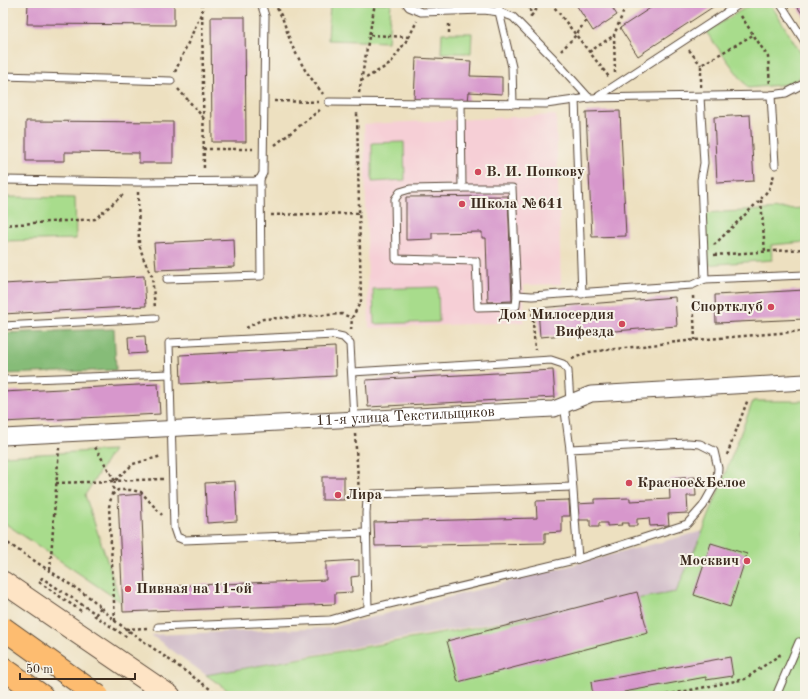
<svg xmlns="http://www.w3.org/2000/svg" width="808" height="699" font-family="'Old Standard TT',serif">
<rect width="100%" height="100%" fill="#f7f3e8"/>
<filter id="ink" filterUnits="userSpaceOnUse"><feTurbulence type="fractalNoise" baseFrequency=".025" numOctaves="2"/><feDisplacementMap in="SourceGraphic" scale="8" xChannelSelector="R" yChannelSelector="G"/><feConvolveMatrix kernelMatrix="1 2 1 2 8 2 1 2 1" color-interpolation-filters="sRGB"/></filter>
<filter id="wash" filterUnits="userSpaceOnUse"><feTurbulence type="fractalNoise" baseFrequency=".012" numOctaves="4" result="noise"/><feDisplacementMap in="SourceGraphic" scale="16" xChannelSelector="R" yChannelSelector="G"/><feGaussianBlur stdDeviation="0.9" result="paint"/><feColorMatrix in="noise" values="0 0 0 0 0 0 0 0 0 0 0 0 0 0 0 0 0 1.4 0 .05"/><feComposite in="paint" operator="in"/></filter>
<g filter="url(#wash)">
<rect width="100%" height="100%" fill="#ede0c0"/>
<polygon fill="#f6cfd6" points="556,115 561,284 524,285 524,322 369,328 364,124"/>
<polygon fill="#d1bdc9" points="703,531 676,592 397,639 206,675 151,635 331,628"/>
<g fill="#a8dc8c" stroke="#728355">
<polygon points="330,3 391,3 388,42 328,40"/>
<polygon points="753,3 770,3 805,60 805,74 789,84 748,88 706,32"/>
<polygon points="442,33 472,33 471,53 441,53"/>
<polygon points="404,142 405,180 372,182 372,143"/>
<polygon points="3,197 75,198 76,239 3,241"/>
<polygon points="805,208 805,242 771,245 772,260 704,265 702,213"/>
<polygon points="438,287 439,322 374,324 373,289"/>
<polygon points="753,401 805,401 805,696 236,696 206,675 676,592 703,531"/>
<polygon points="113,450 85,495 121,602 3,522 3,456"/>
</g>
<polygon fill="#86bc78" stroke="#60734b" points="114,329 116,370 3,374 3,333"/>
<g id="blocks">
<g fill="#d797cc">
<polygon points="28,3 174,3 174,25 27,24"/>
<polygon points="575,3 609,3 617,15 593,31"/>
<polygon points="658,3 719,3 638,56 620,28"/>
<polygon points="795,3 805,3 805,18"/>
<polygon points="211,17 245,17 246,142 212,142"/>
<polygon points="416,58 471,61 470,76 502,77 502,94 469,92 468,102 414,99"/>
<polygon points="620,111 626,236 592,237 586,112"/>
<polygon points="750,115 754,181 717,183 714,117"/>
<polygon points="26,121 173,122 173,163 139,163 139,153 65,152 65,161 26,161"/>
<polygon points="508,196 512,301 488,302 486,238 482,238 482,232 432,233 432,239 406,240 406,197"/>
<polygon points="234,239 235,267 156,270 154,243"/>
<polygon points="144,276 146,306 3,314 3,284"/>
<polygon points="805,290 805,319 716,323 715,295"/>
<polygon points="675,297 677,326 540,337 538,308"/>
<polygon points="145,336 146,353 129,354 128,337"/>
<polygon points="335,347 336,376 181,384 180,355"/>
<polygon points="553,370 555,397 368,407 366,380"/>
<polygon points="158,384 160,414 3,422 3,392"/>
<rect x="322" y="477" width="22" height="23"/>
<polygon points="695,477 696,496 687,496 688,513 668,514 669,525 650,526 649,518 637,519 637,526 628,526 628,523 621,523 622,525 607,526 607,523 599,523 599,527 590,527 590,520 576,520 575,504 595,503 595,499 630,498 630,501 670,499 669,479"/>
<polygon points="235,481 237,521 207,523 205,483"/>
<polygon points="141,494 145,587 326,580 326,562 359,560 359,576 351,577 352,592 335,593 335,604 123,612 118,496"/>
<polygon points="569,500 570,516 562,516 562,532 545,533 545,543 375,546 374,522 537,518 536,501"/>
<polygon points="711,543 747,554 730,607 694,595"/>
<polygon points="637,592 648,633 458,682 447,641"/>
<polygon points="730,657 733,676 706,680 706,677 624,692 624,695 617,696 593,696 591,682"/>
</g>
</g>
</g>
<g filter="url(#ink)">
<use href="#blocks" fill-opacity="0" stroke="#564536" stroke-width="1"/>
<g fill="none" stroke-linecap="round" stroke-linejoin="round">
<g stroke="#564536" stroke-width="9">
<g id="lane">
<polyline points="406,3 409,7 421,12 484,10 499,12 513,17 554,59 589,98"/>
<polyline points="499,3 499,12 512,67 513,104"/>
<polyline points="780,3 805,42"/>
<polyline points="3,76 171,81"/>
<polyline points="771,95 775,165"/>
<polyline points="700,97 704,163 701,180 705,279"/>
<polyline points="596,98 741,3"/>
<polyline points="575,99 582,294"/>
<polyline points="329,102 546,104 589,98 771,95 786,93 805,83"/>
<polyline points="461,103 462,188 410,189 400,192 395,199 396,259 476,261 478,307 516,306 517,295 532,296 692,285 705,279 805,275"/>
<polyline points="3,180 138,182 255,181 260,179 263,173 265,16 261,3"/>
<polyline points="462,188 512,188 517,295"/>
<polyline points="167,279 261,276 260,179"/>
<polyline points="3,326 155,318"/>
<polyline points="352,372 551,360 563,364 568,371 570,402"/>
<polyline points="3,380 170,374"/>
<polyline points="564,404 570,449 578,559"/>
<polyline points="354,419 350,344 343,337 334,335 169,343 174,528 177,537 184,540 366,533"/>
<polyline points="368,609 366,513 367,500 373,494 572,487"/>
<polyline points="158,627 330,620 368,609 578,559 687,524 703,506 717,481 718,468 714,451 700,444 688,443 570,449"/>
<polyline points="776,696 799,642"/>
</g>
</g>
<g stroke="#564536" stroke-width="17">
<g id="street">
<path id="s1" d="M3,437L554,409L591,394L805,382"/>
</g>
</g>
<g stroke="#564536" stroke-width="23">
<polyline id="secondary" points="3,582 170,696"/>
</g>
<g stroke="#564536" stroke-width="24">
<polyline id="primary" points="3,668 42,696"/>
</g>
<g stroke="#564536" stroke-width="2.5" stroke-dasharray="3 3" stroke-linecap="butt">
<polyline points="202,3 204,171"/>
<polyline points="274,3 282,17 292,46 305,70 323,94"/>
<polyline points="529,3 531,16 530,18"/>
<polyline points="551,3 609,77"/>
<polyline points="531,16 542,3"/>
<polyline points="741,16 768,57 770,85"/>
<polyline points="449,33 449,21"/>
<polyline points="370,35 409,37"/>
<polyline points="689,50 701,65"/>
<polyline points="561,51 576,35 586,20"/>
<polyline points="589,52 613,36"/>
<polyline points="175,72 201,14"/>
<polyline points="615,73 614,35 627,3"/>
<polyline points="361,81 390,64 409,37 417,21"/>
<polyline points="701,87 701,65 753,35"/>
<polyline points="178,89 203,117"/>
<polyline points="359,93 375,3"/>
<polyline points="274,101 319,102"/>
<polyline points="275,145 321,109"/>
<polyline points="203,149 253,149"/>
<polyline points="138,192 139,244 144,260 152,276 155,308"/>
<polyline points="761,200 765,252"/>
<polyline points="271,215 359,213"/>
<polyline points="3,225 95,219 125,193"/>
<polyline points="714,245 761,199 769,189 774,175"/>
<polyline points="714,255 805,249"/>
<polyline points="693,296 695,340"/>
<polyline points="532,307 535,350"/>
<polyline points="246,328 263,319 342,314 352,318"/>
<polyline points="351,330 352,318 361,301 357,113"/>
<polyline points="572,359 589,352 695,340 805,331"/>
<polyline points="355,434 359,492"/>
<polyline points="95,447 115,481"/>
<polyline points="727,455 748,399"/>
<polyline points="56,483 115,481 133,464 162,456"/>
<polyline points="112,495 118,490 131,490 141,492 162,515"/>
<polyline points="3,540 92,599 115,621 220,696"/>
<polyline points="50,570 59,448"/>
<polyline points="81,611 39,582 42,578 96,614 101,607"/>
<polyline points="94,615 125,636 129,631"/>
<polyline points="115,621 109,507 115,481 163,479"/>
<polyline points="126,629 149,628"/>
<polyline points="661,696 745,679 781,654"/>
</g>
<use href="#lane" stroke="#fff" stroke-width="7"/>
<use href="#street" stroke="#fff" stroke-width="15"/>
<use href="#secondary" stroke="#fee4c5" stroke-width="21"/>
<use href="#primary" stroke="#fdbc6f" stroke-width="22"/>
<g stroke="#564536" stroke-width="24" stroke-linecap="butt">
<polyline id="primary-bridge" points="3,628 98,696"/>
</g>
<use href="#primary-bridge" stroke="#fdbc6f" stroke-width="22"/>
</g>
</g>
<g fill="#d1495b" stroke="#f7f3e8" stroke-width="1.5">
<circle cx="478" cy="172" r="4"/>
<circle cx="462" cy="204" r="4"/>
<circle cx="771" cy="307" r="4"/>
<circle cx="622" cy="324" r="4"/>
<circle cx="629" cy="483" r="4"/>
<circle cx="338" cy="495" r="4"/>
<circle cx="747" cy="561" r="4"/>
<circle cx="128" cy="589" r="4"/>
</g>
<g text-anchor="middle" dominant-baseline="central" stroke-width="4" stroke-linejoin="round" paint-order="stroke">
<g font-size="15" font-weight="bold" fill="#3b2a1e" stroke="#f7f3e8" text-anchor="start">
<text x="486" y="172">В. И. Попкову</text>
<text x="470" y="204">Школа №641</text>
<text x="763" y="307" text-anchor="end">Спортклуб</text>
<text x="614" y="315" text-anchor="end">Дом Милосердия<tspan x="614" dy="17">Вифезда</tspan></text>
<text x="637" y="483">Красное&amp;Белое</text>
<text x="346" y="495">Лира</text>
<text x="739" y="561" text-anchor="end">Москвич</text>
<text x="136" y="589">Пивная на 11-ой</text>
</g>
<g font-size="15" fill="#3b2a1e" stroke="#f7f3e8">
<text stroke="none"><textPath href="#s1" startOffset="403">11-я улица Текстильщиков</textPath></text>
</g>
</g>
<rect width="808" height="699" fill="none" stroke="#f7f3e8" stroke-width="16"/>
<path d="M20 673v6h115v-6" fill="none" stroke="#3b2a1e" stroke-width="2"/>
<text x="26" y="673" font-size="12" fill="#3b2a1e" stroke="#f7f3e8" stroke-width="3" paint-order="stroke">50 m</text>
</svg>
